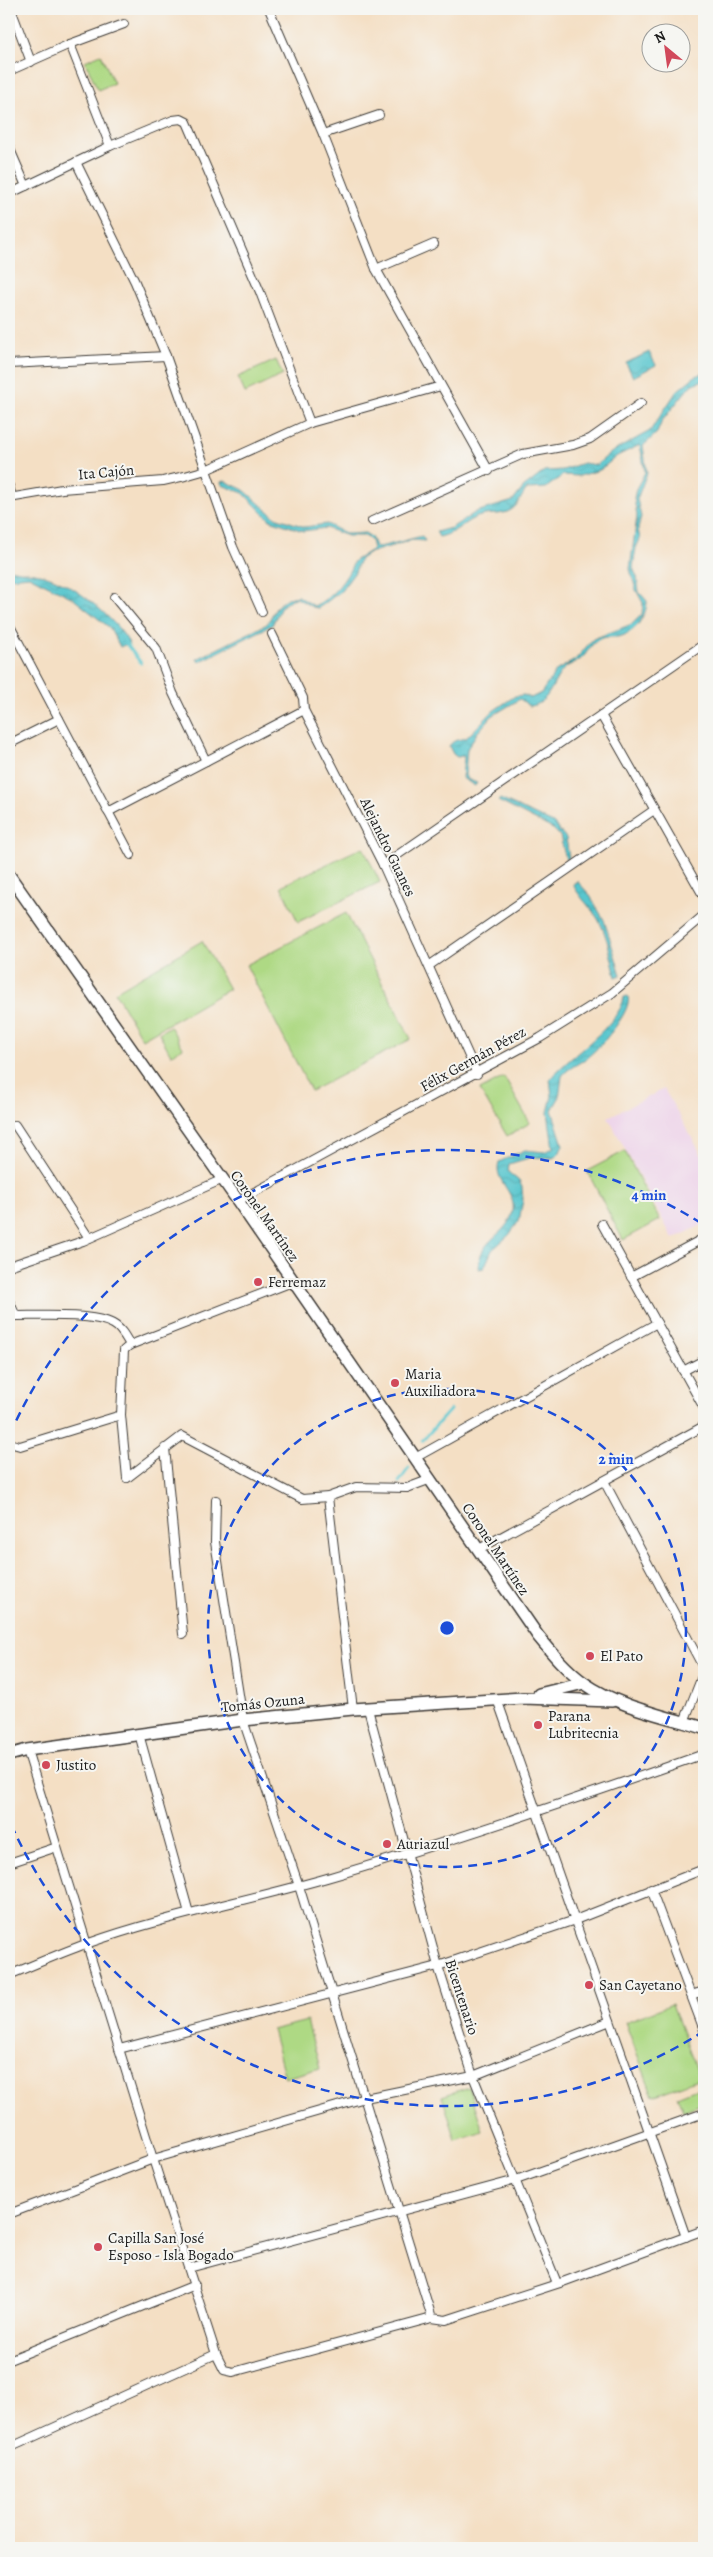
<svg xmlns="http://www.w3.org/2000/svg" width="713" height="2557" font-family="Alegreya,serif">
<defs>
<pattern id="water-waves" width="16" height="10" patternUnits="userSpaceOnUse" patternTransform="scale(1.25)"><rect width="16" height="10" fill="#58c6ce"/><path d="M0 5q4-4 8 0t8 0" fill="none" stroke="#4caab0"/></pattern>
</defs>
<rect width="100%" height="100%" fill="#f6f6f2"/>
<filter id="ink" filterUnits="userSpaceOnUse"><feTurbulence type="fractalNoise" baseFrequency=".02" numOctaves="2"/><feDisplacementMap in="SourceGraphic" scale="10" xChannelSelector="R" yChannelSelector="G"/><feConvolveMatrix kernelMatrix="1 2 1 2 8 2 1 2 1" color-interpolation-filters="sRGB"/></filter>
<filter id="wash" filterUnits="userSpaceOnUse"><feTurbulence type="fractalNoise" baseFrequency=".0096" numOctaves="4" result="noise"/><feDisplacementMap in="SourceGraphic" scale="20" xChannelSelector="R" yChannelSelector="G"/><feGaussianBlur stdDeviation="1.12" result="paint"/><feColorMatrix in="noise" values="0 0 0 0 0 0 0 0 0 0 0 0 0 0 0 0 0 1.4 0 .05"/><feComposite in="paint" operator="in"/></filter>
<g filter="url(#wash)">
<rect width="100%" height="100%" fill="#f4dfc4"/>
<polygon fill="#edd1e9" points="664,1089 704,1159 704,1224 673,1239 608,1117"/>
<g fill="#aed984" stroke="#657a50">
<polygon points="101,54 114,83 98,90 85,61"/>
<polygon points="276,360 283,375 245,393 238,377"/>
<polygon points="363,847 380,882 298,922 281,886"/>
<polygon points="346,913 411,1039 311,1091 246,965"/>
<polygon points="202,941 229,989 142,1039 115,992"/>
<polygon points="170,1026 183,1048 171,1055 159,1033"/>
<polygon points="504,1077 530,1123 507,1136 480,1090"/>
<polygon points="625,1151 660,1220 623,1240 587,1171"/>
<polygon points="672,2004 700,2078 653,2096 625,2022"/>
<polygon points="307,2021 320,2068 285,2078 272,2030"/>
<polygon points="704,2085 704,2103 683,2111 677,2096"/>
<polygon points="469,2087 483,2131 456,2140 442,2096"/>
</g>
<g fill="url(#water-waves)" stroke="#3a7175">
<polygon points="649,352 656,365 633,377 626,363"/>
<path d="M704,373V380L691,385L662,421L657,433L643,446L647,473L637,499L641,517L638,529L640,539L636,548L633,568L637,577L639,592L647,601C647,616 634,635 617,637C607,637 601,636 593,644C588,649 586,655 581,659C576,663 569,664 564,669C553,679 549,706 529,706L520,699L492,716L477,733L467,749L465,775L467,779L477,783L475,786L462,778L464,756L457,757L453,754L449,746C454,739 459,740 466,738L493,711L515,696L524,695L531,698L541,693L557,670L575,660L593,639L632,624L642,614L643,603L636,590L630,569L637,516L634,498L636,489L645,472L640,445L617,456L600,470L579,476L563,475L546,488L527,489C521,496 519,505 511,510C502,516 490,513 480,516C465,520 456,534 439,537L436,532L451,528L476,512L513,501L523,488L545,471L563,470L583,463L596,465L612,452L650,431L677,391L695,376Z"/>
<path d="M225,481L244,490L275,517L305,527L327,524L347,534L365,533L371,537L376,548L422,536L425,541L412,540L369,553L360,559L355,572L341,591L324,604L318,608L312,607L297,598L291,599L281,607L272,625L199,662L197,659L267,624L277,606L287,598L298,596L314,606C332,598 347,579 354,561L373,549L371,541L366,536H347L326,528L303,531L270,520L243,493L222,485L221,482Z"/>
<path d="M9,569C21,572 35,572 47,576C75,585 114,617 129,643L120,647L110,628L71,597L29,576L9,578Z"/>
<polygon points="500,799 553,823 566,838 569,858 566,860 560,836 553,829 498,801"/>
<path d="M577,881L589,894L604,920L621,975L616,977C611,958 608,936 598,919C591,907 578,896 573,884Z"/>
<path d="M628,996C633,1011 598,1050 585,1059C577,1065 568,1068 562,1076L559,1098L552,1110L563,1145L559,1154L553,1158L532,1157L509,1164L508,1172L519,1181L522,1187L523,1200L519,1221L509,1235L492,1250L484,1268L479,1269C477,1239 508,1236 513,1211C516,1191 493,1181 499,1162L525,1150L544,1152L553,1148L548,1112L552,1096L550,1079C568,1057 621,1024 624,997Z"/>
</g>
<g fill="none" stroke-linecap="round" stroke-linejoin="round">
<g stroke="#58c6ce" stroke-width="3">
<polyline points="124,641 141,663"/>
<polyline points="422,1441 450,1410"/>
<polyline points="399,1482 409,1468"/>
</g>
</g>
</g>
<g filter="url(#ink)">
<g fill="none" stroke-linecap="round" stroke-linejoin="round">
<g stroke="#3c3935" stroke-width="10">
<g id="street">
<polyline points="11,9 31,62"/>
<polyline points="269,9 323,134 376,269 489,471"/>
<polyline points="70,44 110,146"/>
<polyline points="9,71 70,44 124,24"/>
<polyline points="323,134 379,115"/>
<polyline points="9,147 26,186"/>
<polyline points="76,162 135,282 166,356 233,547 262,612"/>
<polyline points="9,194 110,146 173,120 181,119 187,122 260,292 310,423"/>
<polyline points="376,269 434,244"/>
<polyline points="9,364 166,356"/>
<polyline points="9,486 12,497"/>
<polyline points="9,498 62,489 163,481 185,476 206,470 310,423 441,386"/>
<polyline points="372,521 523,454 573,445 590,439 641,403"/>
<polyline points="114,597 156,648 173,693 206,761"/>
<polyline points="9,624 131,855"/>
<polyline points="272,634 303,698 304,710 383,865 477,1074"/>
<polyline points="601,715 704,897"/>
<polyline points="9,744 59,719"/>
<polyline points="108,812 304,710"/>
<polyline points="383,865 704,644"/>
<polyline points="430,965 654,810"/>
<polyline points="15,1125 89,1238"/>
<polyline points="238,1201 540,1038 612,993 704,915"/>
<polyline points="602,1224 704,1408"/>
<polyline points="9,1266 83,1241 221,1180"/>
<polyline points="631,1277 704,1238"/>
<polyline points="9,1301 16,1316"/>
<path d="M9,1318L16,1316C40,1316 93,1313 113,1324C121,1328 126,1338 130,1345"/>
<polyline points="683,1371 704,1360"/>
<polyline points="9,1443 20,1446 121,1415"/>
<polyline points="165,1448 183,1634"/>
<polyline points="415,1458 657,1323"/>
<polyline points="127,1478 182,1436 302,1499 328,1497 356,1487 407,1488 431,1479"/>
<polyline points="127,1478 121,1415 124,1350 130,1345 292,1282"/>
<polyline points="604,1481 703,1667 703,1674 684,1722"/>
<polyline points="328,1497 353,1709"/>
<polyline points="216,1500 215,1542 243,1720 299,1886 432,2318"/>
<polyline points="479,1549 704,1426"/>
<polyline points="497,1699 686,2237"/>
<polyline points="368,1709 438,1966 473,2076 557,2283"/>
<polyline points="139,1734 189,1913"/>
<polyline points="27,1750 153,2159 216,2354 224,2370 233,2372 432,2318 446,2320 560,2283 704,2230"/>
<polyline points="9,1863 57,1847"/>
<polyline points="651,1889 704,2030"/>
<path d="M9,1975C34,1965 60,1953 86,1944C164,1916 247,1901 327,1878C454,1841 579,1798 704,1754"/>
<polyline points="691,1995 704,1991"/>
<polyline points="119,2049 438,1966 575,1920 704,1869"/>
<polyline points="9,2214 153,2159 365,2098 473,2076 610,2021"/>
<polyline points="189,2268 516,2180 704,2113"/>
<polyline points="9,2360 195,2285"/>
<polyline points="9,2448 216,2354"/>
</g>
</g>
<g stroke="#3c3935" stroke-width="14">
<g id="secondary">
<path d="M9,875L238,1201L538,1636C552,1653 566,1670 584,1683C618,1707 665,1716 704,1728"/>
<polyline points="539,1694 584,1683"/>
<polyline points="9,1755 27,1750 243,1720 353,1709 523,1698 612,1701"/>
</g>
</g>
<use href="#street" stroke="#fff" stroke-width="8"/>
<use href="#secondary" stroke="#fff" stroke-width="11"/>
</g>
</g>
<g fill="none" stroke="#1d4ed8" stroke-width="2.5" stroke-dasharray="9 6">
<circle cx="447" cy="1628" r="239"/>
<path d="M704 2031A478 478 0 0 1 10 1822M10 1434A478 478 0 0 1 704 1225"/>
</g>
<g fill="#d1495b" stroke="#f6f6f2" stroke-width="2">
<circle cx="258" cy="1282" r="5"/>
<circle cx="395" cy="1383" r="5"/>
<circle cx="590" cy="1656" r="5"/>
<circle cx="538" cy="1725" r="5"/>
<circle cx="46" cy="1765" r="5"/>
<circle cx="387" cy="1844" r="5"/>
<circle cx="589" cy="1985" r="5"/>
<circle cx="98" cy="2247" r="5"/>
</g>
<g text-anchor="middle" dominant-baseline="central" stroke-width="4" stroke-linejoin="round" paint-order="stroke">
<g font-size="15" fill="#1c1c1c" stroke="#f6f6f2">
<text transform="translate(106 472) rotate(-5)">Ita Cajón</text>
<text transform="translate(388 847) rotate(64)">Alejandro Guanes</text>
<text transform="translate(473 1059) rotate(-29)">Félix Germán Pérez</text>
<text transform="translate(265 1216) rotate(55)">Coronel Martínez</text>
<text transform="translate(496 1549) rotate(56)">Coronel Martínez</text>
<text transform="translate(263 1703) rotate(-6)">Tomás Ozuna</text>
<text transform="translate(462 1997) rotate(72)">Bicentenario</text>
</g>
<g font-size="15" fill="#1c1c1c" stroke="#f6f6f2" text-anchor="start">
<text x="268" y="1282">Ferremaz</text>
<text x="405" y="1374">Maria<tspan x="405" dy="17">Auxiliadora</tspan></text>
<text x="600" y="1656">El Pato</text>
<text x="548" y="1716">Parana<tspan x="548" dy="17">Lubritecnia</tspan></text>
<text x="56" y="1765">Justito</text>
<text x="397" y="1844">Auriazul</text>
<text x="599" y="1985">San Cayetano</text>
<text x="108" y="2238">Capilla San José<tspan x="108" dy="17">Esposo - Isla Bogado</tspan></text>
</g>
</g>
<circle cx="447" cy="1628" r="8" fill="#1d4ed8" stroke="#f6f6f2" stroke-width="2.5"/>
<g font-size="15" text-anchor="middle" font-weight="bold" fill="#1d4ed8" stroke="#f6f6f2" stroke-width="4" stroke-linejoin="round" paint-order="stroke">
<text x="649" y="1200">4 min</text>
<text x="616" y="1464">2 min</text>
</g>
<rect width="713" height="2557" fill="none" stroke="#f6f6f2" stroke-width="30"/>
<g transform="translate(666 48) rotate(331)"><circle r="24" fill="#f6f6f2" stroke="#9f9f9c"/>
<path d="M0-4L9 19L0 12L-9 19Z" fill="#d1495b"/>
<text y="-8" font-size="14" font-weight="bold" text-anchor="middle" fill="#1c1c1c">N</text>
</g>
</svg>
